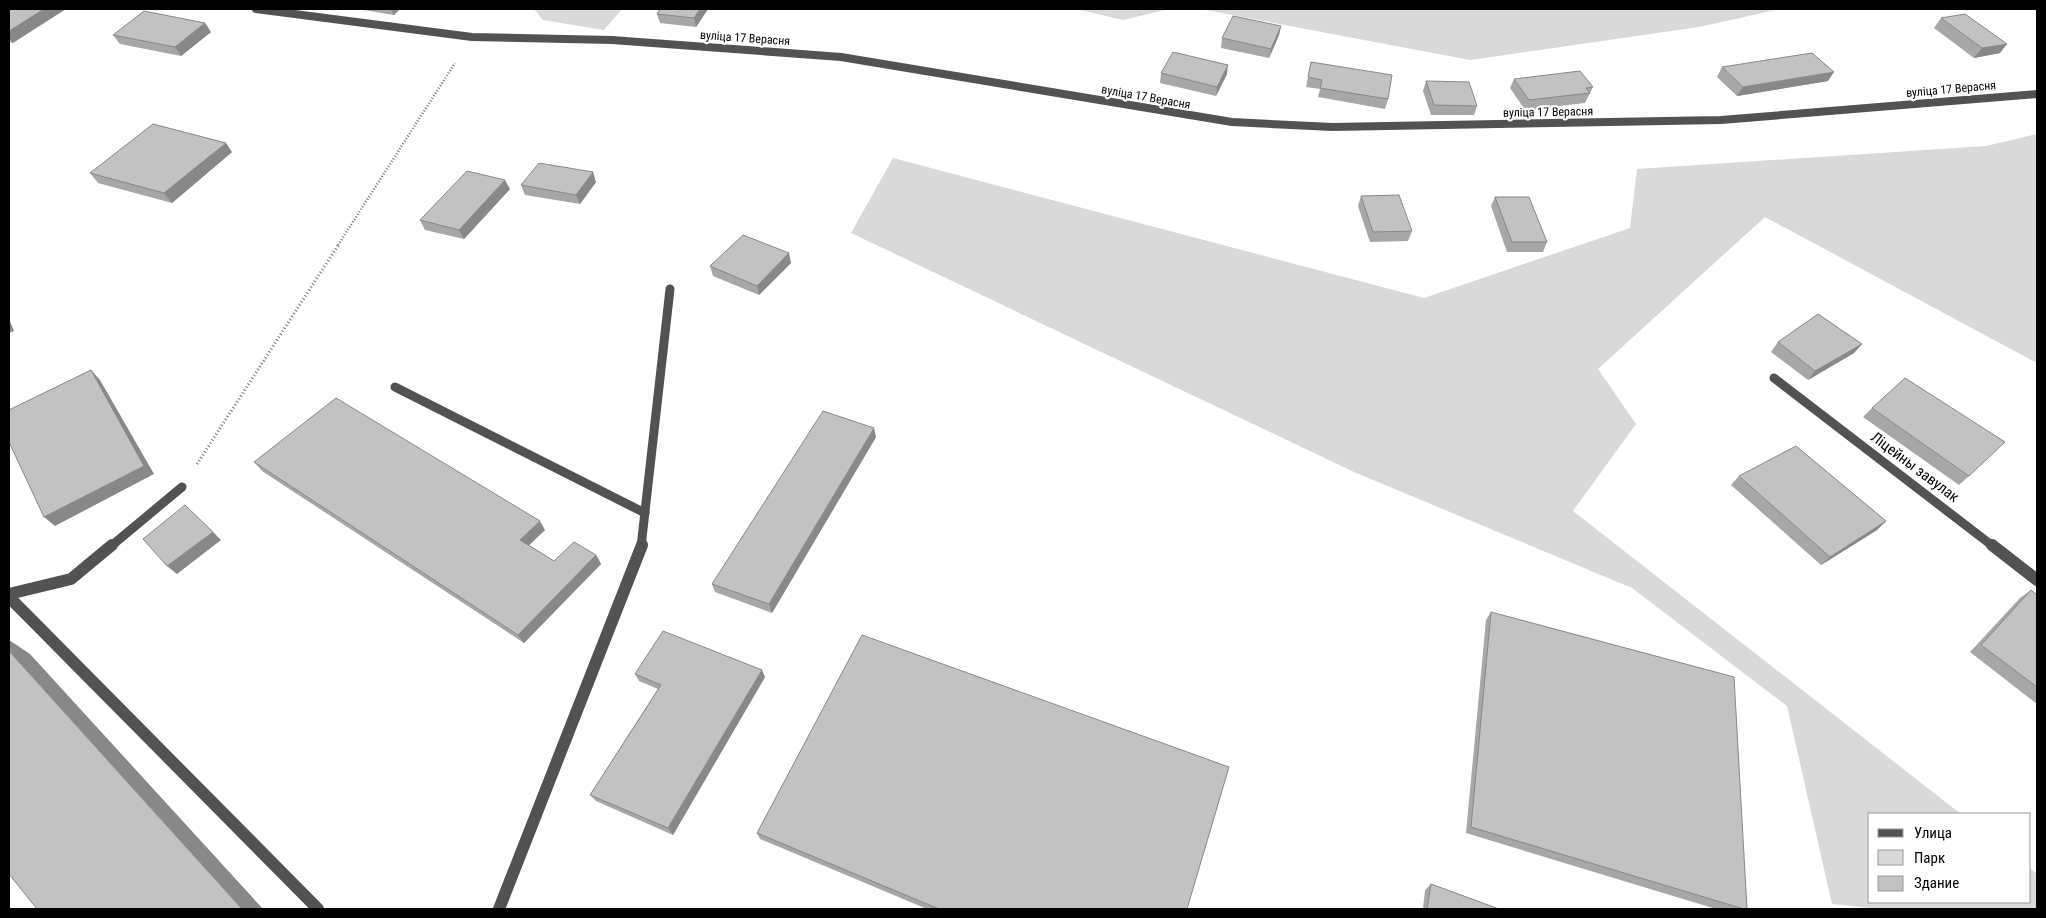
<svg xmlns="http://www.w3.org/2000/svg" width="2046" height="918" font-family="'Roboto Condensed',sans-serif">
<rect width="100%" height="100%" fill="#fff"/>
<g fill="#d9d9d9">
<polygon points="534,9 622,9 604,30 543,20"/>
<polygon points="1076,9 1169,9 1123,20"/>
<polygon points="1200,9 1780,9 1699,27 1470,60"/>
<polygon points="2037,134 2037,363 1765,217 1598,369 1636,424 1573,511 1961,814 1870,814 1870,902 2030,902 2030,868 2037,874 2037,909 1881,909 1832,904 1787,706 1632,588 1354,472 851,233 893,158 1424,298 1630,228 1637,169 1986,146"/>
</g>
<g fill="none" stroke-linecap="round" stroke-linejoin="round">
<polyline stroke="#747474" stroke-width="2.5" stroke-dasharray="1 2" stroke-linecap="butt" points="338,245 455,63"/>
<polyline stroke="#747474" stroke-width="3" stroke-dasharray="1 2.5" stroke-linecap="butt" points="197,464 339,244"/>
<g stroke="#525252" stroke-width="9">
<polyline points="395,387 645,513"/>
<polyline points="110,547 182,487"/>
<polyline points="641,547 670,289"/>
</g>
<g stroke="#525252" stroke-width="12">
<polyline points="9,594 71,579 112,545"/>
<polyline points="9,597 318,909"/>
<polyline points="499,909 642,545"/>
</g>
<polyline stroke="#525252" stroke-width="9" points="1774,378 1994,547"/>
<polyline stroke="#525252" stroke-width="12" points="1992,545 2037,580"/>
<polyline stroke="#525252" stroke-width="8" points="256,9 472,37 612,40 841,57 1232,122 1332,127 1721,120 2037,94"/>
</g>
<g fill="#a7a7a7">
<polygon points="9,9 13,43 9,42"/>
<polygon points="357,9 400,9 394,15"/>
<polygon points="660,9 708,9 696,27 660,23 657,14"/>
<polygon points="1941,18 2000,53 1974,58 1934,28"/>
<polygon points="1281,26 1279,35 1269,58 1221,48 1222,38"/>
<polygon points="211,32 181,56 120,44 113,35"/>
<polygon points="1311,62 1388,99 1385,109 1318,97 1320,89 1306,87"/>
<polygon points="1722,67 1828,81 1737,96 1717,77"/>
<polygon points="1161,73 1227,74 1216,96 1160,83"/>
<polygon points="1514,79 1593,87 1585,103 1525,110 1510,88"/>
<polygon points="1426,81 1477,106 1474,115 1431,115 1423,91"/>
<polygon points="232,152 172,203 98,183 90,173"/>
<polygon points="596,182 580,204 525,195 521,185"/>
<polygon points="510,189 464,239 425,230 420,220"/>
<polygon points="1361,196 1412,231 1408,241 1370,242 1358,206"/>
<polygon points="1495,197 1547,242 1543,252 1507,252 1491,206"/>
<polygon points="791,263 759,295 713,276 710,266"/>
<polygon points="1778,342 1862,344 1854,353 1808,380 1771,352"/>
<polygon points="1872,408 1969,476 1959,485 1863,417"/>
<polygon points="876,437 772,613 715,592 712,584"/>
<polygon points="254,462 545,530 529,545 554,561 596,555 601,564 524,643 262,471"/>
<polygon points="1739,476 1886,521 1877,530 1821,565 1731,485"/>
<polygon points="2031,590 2037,595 2037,704 1970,652 2020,598"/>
<polygon points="1491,612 1747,909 1716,909 1466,833 1486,620"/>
<polygon points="635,674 765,677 673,835 596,801 590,795 658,689 639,681"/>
<polygon points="757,833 1187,909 927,909 760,839"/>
<polygon points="1431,884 1499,909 1423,909 1425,890"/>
</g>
<g fill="#888">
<polygon points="44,9 66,9 13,43 9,38 9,31"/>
<polygon points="391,9 400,9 394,15"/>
<polygon points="700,9 708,9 696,27 694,18"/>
<polygon points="205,23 211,32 181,56 175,47"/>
<polygon points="1281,26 1279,35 1269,58 1271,49"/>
<polygon points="2007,44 2000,53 1974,58 1982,48"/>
<polygon points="1228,65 1227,74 1216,96 1217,87"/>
<polygon points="1834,72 1828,81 1737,96 1743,87"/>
<polygon points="226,143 232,152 172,203 164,193"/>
<polygon points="593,172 596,182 580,204 576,195"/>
<polygon points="505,180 510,189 464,239 459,230"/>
<polygon points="789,253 791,263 759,295 757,286"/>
<polygon points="9,319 14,331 9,333"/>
<polygon points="1862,344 1854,353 1808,380 1815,371"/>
<polygon points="91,370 100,380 154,474 55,526 44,517"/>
<polygon points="874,428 876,437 772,613 769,604"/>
<polygon points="540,521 545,530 526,548 520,540"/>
<polygon points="1886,521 1877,530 1821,565 1830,557"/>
<polygon points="213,532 221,540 177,574 167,566"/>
<polygon points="596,555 601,564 524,643 518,635"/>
<polygon points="9,640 30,654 263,909 242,909 9,651"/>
<polygon points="762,670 765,677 673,835 668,828"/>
</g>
<g fill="#c2c2c2" stroke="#888">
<polygon points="9,9 44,9 9,31"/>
<polygon points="660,9 700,9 694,18 657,14"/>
<polygon points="144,11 205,23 175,47 113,35"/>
<polygon points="1965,14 2007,44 1982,48 1941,18"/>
<polygon points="1233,16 1281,26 1271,49 1222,38"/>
<polygon points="1173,52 1228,65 1217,87 1161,73"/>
<polygon points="1812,53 1834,72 1743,87 1722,67"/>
<polygon points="1311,62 1392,75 1388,99 1320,88 1322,80 1308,77"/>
<polygon points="1580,71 1593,87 1586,88 1590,93 1529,100 1514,79"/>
<polygon points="1426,81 1469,82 1477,106 1434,105"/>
<polygon points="153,124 226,143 164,193 90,173"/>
<polygon points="539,163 593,172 576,195 521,185"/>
<polygon points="467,171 505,180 459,230 420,220"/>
<polygon points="1399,195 1412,231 1373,232 1361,196"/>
<polygon points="1495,197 1529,197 1547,242 1512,242"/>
<polygon points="743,235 789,253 757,286 710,266"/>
<polygon points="1818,314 1862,344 1815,371 1778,342"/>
<polygon points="91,370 144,466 44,517 9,442 9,410"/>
<polygon points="1905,378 2005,442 1969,476 1872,408"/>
<polygon points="336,398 540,521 520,540 554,561 574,542 596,555 518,635 254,462"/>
<polygon points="823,411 874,428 769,604 712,584"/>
<polygon points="1796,446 1886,521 1830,557 1739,476"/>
<polygon points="185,505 213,532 167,566 143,539"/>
<polygon points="2031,590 2037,595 2037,687 1981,645"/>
<polygon points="1491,612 1734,677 1747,909 1744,909 1471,827"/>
<polygon points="663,631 762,670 668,828 590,795 661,685 635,674"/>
<polygon points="862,635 1229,767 1187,909 939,909 757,833"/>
<polygon points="9,651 242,909 37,909 9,874"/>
<polygon points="1431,884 1499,909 1427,909"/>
</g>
<g text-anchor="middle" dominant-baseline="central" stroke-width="4.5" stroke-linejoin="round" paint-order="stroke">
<g font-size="12" fill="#000" stroke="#fff">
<text transform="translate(745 38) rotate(4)">вуліца 17 Верасня</text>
<text transform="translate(1951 89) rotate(-5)">вуліца 17 Верасня</text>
<text transform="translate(1146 97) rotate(10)">вуліца 17 Верасня</text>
<text transform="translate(1548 112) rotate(-1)">вуліца 17 Верасня</text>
</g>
<g font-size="15" fill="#000" stroke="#fff">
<text transform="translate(1915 467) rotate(37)">Ліцейны завулак</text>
</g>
</g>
<rect width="2046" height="918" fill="none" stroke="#000000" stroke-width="20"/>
<rect x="1868" y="813" width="162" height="90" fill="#ffffff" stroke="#999999"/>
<rect x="1878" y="829" width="25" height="8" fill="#525252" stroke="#999999"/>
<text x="1914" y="838" font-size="15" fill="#000000">Улица</text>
<rect x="1878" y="850" width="25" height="15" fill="#d9d9d9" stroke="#999999"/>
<text x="1914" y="863" font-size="15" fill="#000000">Парк</text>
<rect x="1878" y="876" width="25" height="15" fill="#c2c2c2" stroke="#999999"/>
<text x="1914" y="888" font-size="15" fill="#000000">Здание</text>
</svg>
